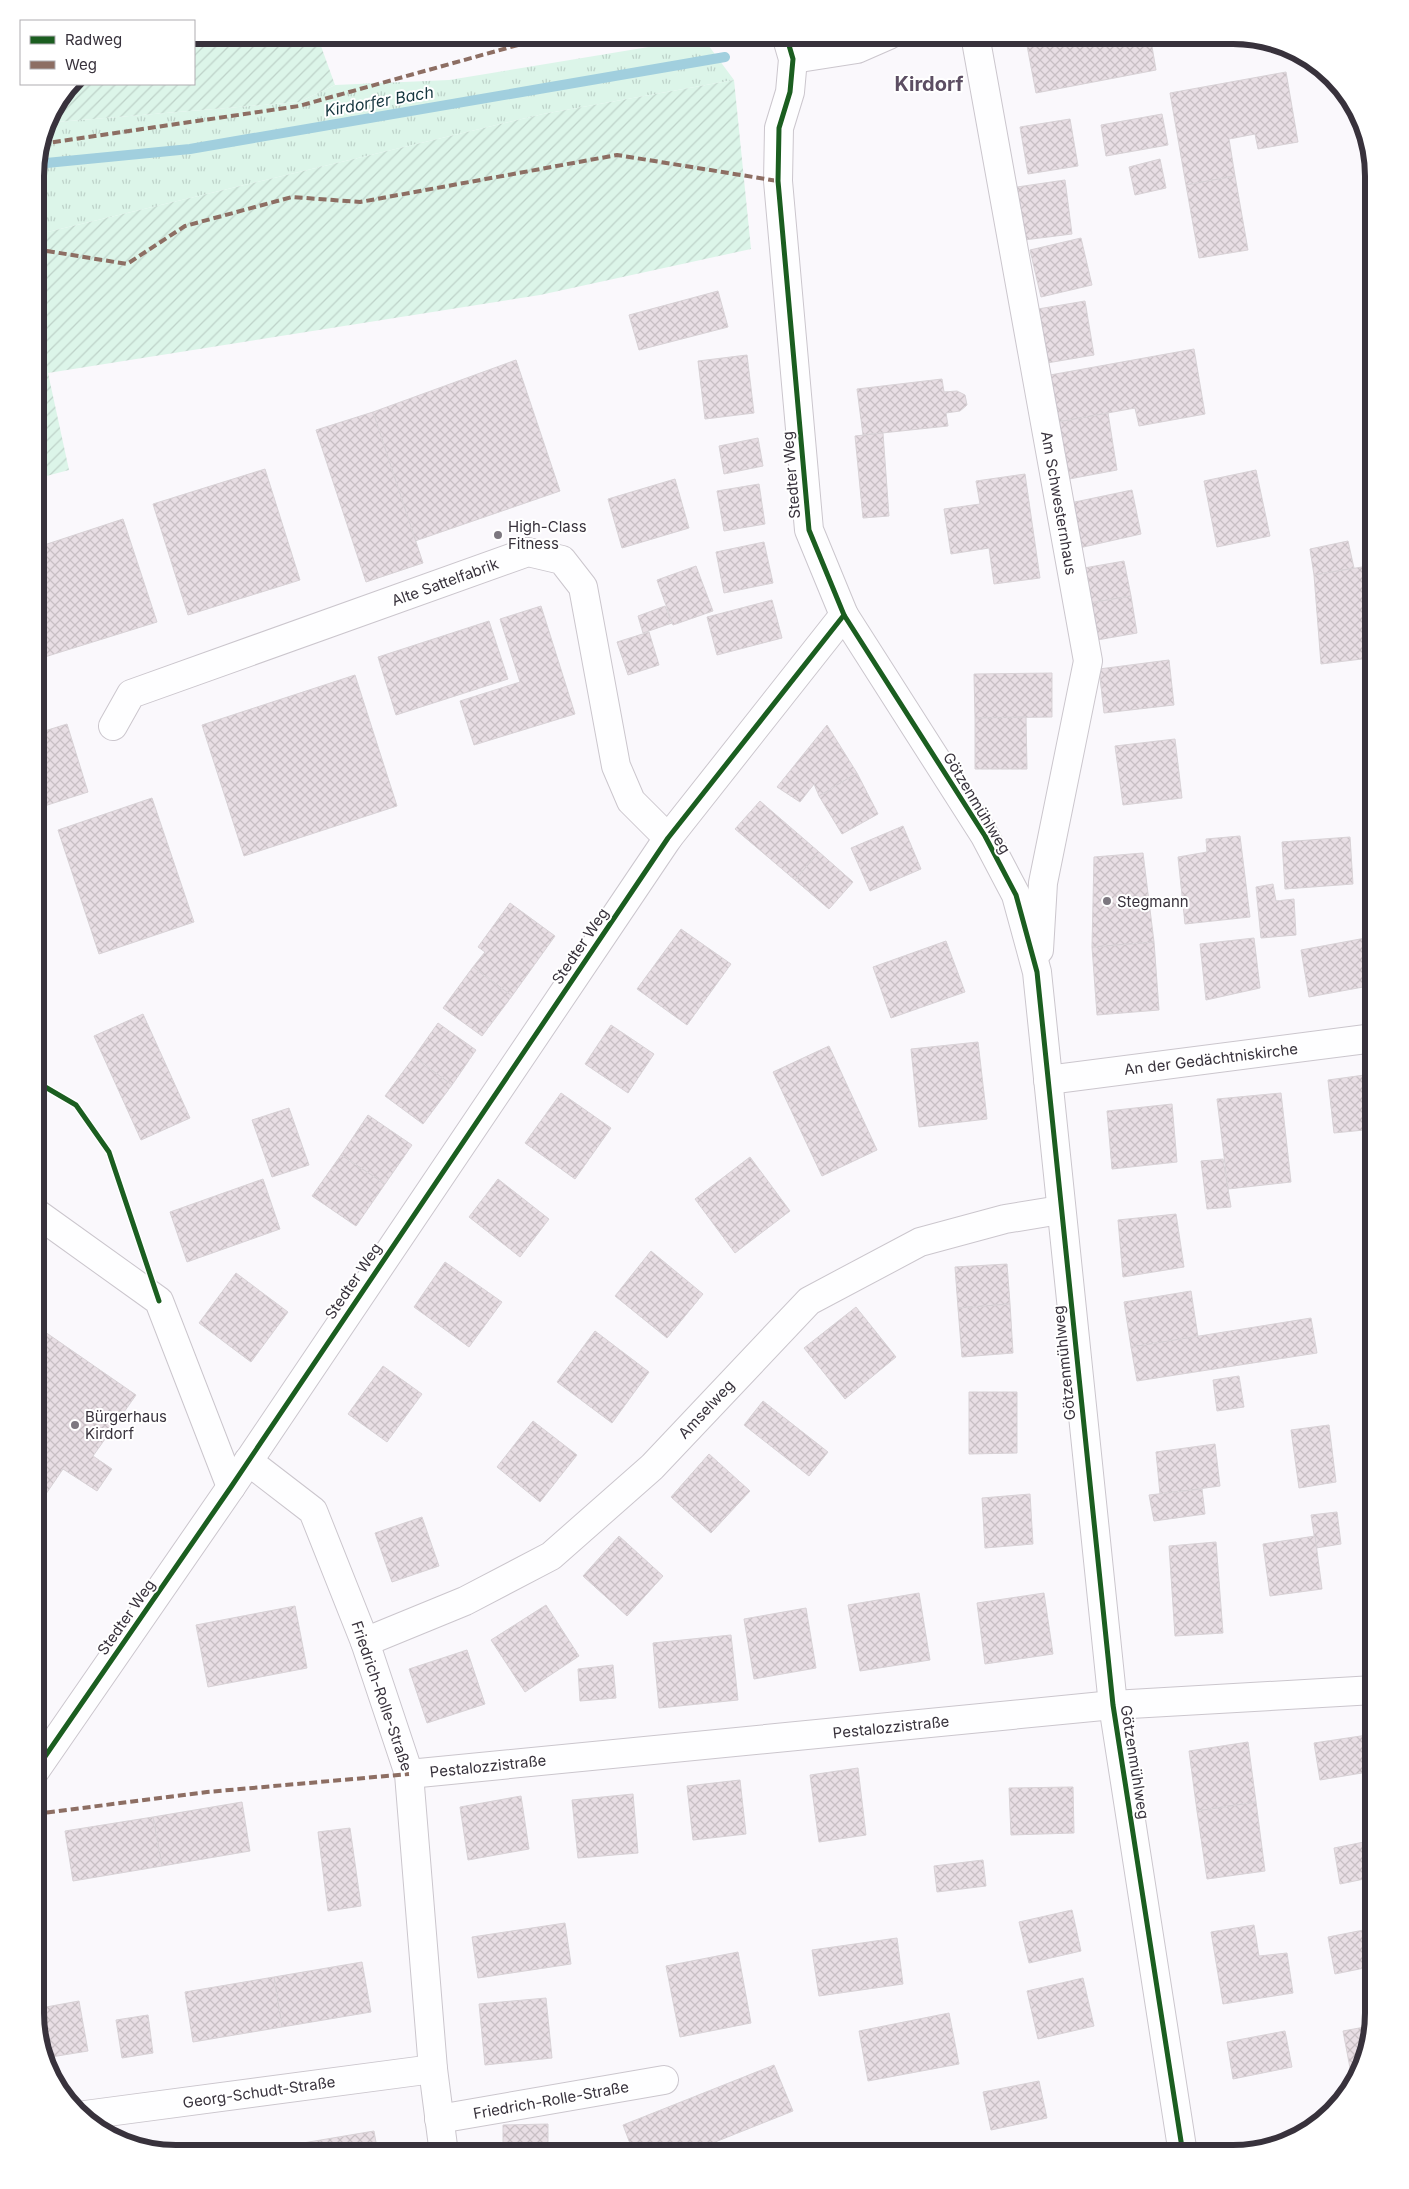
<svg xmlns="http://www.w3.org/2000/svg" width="1409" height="2189" font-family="Inter,sans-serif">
<defs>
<pattern id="grass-tufts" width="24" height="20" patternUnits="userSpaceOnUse" patternTransform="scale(1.25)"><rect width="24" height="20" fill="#dcf5e9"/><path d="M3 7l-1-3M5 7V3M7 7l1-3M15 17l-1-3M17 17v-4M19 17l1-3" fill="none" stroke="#bed2c9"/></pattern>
<pattern id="garden-furrows" width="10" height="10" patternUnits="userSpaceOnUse" patternTransform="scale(1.25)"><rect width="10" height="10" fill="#dcf5e9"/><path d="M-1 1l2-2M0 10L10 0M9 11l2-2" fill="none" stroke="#bed2c9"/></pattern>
<pattern id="building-cross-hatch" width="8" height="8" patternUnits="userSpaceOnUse" patternTransform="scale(1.25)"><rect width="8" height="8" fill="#e8dee4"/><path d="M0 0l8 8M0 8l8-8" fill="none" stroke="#c8bfc4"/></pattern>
</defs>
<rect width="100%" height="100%" fill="#faf8fc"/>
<polygon fill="url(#grass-tufts)" points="703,38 734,80 543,114 35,235 35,167 45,123 299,102 335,85 449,80"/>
<g fill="url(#garden-furrows)">
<polygon points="194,35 317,35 335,85 299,102 45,123 71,84 194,84"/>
<polygon points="734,80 751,249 540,295 48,373 69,470 35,479 35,235 543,114"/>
</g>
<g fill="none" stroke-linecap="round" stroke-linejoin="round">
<polyline stroke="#a1cfde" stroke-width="10" points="36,164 190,149 725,57"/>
</g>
<g fill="url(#building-cross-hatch)" stroke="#d8d2d6">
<polygon points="1025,35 1150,35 1156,70 1036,93"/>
<polygon points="1174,35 1221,35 1222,37 1175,44"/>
<polygon points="1286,72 1298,142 1258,149 1255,134 1229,139 1235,176 1186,185 1170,93"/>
<polygon points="1162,114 1168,145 1106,156 1101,125"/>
<polygon points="1070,119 1078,166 1028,174 1020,127"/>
<polygon points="1160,159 1166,188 1135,195 1129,167"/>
<polygon points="1235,176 1248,250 1199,258 1186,185"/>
<polygon points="1065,180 1072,234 1024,240 1017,187"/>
<polygon points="1081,238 1092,285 1041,297 1030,250"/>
<polygon points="718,291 728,327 639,350 629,315"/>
<polygon points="1085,301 1094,355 1047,363 1038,309"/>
<polygon points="1194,349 1205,414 1139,426 1135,408 1058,422 1050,375"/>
<polygon points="747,355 754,413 705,419 698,361"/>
<polygon points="516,360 560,491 415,541 373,412"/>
<polygon points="942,379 944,392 957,391 965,395 967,405 960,411 946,413 948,426 863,435 857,389"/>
<polygon points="373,412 423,563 366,582 316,430"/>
<polygon points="1108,413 1117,470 1069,479 1058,422"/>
<polygon points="883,433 889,516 863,518 855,436"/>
<polygon points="758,438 763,466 724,474 719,446"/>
<polygon points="265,469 300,580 188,615 153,504"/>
<polygon points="1256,470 1270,536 1217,547 1204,481"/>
<polygon points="1025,474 1040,578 994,584 989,548 951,554 944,509 980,504 976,481"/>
<polygon points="675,479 689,528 622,548 608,499"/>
<polygon points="759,484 765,524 724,531 717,491"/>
<polygon points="1132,490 1141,534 1079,548 1070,503"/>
<polygon points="123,519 157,622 35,660 35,548"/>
<polygon points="1348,541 1354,568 1314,575 1310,549"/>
<polygon points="764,542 773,583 724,593 716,552"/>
<polygon points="1124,561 1131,596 1090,603 1084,568"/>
<polygon points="1374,565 1374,640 1371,641 1370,658 1321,664 1314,575"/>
<polygon points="696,566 713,611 673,625 657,580"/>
<polygon points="1131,596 1137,633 1097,640 1090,603"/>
<polygon points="772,600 782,638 717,655 707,617"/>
<polygon points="541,606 575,714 474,745 460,701 520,682 500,619"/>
<polygon points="665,606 672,623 643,633 638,616"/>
<polygon points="489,621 508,679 396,715 378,657"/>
<polygon points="649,632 659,665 628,675 617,642"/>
<polygon points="1169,660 1174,705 1104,713 1099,669"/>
<polygon points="1052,673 1052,717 975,718 974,674"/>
<polygon points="355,675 397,806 244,856 202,725"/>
<polygon points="1026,717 1027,769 975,769 975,718"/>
<polygon points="67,724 88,792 35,809 35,734"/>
<polygon points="827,725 857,773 819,796 814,784 800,802 777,787"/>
<polygon points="1175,739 1182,798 1123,805 1115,746"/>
<polygon points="857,773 878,814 842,834 819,796"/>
<polygon points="152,798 194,922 99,954 58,830"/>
<polygon points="760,801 819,852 795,880 735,829"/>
<polygon points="903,826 921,869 870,891 851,848"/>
<polygon points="1240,836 1250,917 1185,924 1178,857 1207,852 1206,839"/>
<polygon points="1350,837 1353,884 1285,889 1282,842"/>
<polygon points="819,852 853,882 829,909 795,880"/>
<polygon points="1143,853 1154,942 1092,947 1094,857"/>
<polygon points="1273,884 1276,901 1294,899 1296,935 1261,938 1256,887"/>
<polygon points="510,903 555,936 512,996 473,967 485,952 478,947"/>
<polygon points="681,929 731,964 687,1025 637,989"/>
<polygon points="1371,937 1374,957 1374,985 1309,997 1301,950"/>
<polygon points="1254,938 1260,988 1206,1000 1200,944"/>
<polygon points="946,941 965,992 891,1018 873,967"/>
<polygon points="1154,942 1159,1010 1097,1015 1092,947"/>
<polygon points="473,967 512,996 482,1036 443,1008"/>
<polygon points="143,1014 190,1118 141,1140 94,1036"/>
<polygon points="438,1023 476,1050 452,1085 414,1057"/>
<polygon points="611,1025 654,1054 628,1093 585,1064"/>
<polygon points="978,1042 987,1119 919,1127 911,1049"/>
<polygon points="829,1046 877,1150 822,1176 773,1072"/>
<polygon points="414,1057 452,1085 423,1124 385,1096"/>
<polygon points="1372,1074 1374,1129 1334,1133 1328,1080"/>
<polygon points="561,1093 611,1128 575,1179 525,1143"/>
<polygon points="1281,1093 1291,1182 1228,1189 1217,1099"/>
<polygon points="1172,1104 1177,1162 1112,1169 1107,1111"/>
<polygon points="289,1108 309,1165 272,1177 252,1120"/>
<polygon points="368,1115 412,1145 385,1184 341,1155"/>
<polygon points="341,1155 385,1184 356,1226 312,1196"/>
<polygon points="750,1157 790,1211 735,1253 695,1199"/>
<polygon points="1223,1159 1231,1207 1207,1209 1201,1161"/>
<polygon points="263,1179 280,1229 187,1262 170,1212"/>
<polygon points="498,1179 549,1219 520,1257 469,1217"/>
<polygon points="1176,1214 1184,1267 1123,1277 1118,1220"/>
<polygon points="651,1251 703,1294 667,1338 615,1296"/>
<polygon points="445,1262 502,1302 469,1347 414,1307"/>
<polygon points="1007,1264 1010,1304 958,1308 955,1267"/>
<polygon points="236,1273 288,1312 251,1362 199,1323"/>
<polygon points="1191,1291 1198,1337 1131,1347 1124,1302"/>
<polygon points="1010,1304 1013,1353 962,1357 958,1308"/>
<polygon points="856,1307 896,1357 845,1399 804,1348"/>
<polygon points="1311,1318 1317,1353 1137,1381 1131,1347"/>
<polygon points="35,1325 136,1395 93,1456 112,1469 97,1491 63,1469 35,1510"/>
<polygon points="595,1331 649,1372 612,1423 557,1382"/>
<polygon points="383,1366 422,1394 387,1442 348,1414"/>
<polygon points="1239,1376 1244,1407 1217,1411 1213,1380"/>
<polygon points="969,1392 1017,1392 1017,1453 969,1454"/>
<polygon points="763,1401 828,1452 809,1476 744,1425"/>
<polygon points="533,1421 577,1455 540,1502 497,1467"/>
<polygon points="1329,1425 1336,1482 1299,1488 1291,1430"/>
<polygon points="1215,1444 1220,1486 1160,1494 1156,1452"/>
<polygon points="709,1454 750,1491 711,1533 671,1497"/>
<polygon points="1202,1489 1205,1514 1154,1521 1149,1495"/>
<polygon points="1030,1494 1033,1544 985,1548 982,1498"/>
<polygon points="1337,1512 1341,1544 1316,1548 1311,1515"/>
<polygon points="422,1517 439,1566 392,1582 375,1533"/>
<polygon points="1371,1526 1374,1526 1374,1555"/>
<polygon points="619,1536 663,1576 627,1616 583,1576"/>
<polygon points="1315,1536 1322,1589 1270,1596 1263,1544"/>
<polygon points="1216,1542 1223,1633 1175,1636 1169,1546"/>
<polygon points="919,1593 930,1660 860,1671 848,1605"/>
<polygon points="1044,1593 1053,1654 985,1664 977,1603"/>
<polygon points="546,1605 579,1656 525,1692 491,1640"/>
<polygon points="295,1606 307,1668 208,1687 196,1625"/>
<polygon points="806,1608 816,1668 754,1679 744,1619"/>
<polygon points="731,1635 738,1700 659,1708 653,1643"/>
<polygon points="467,1650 485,1704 427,1723 409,1669"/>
<polygon points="613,1665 616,1698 580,1701 578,1669"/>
<polygon points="1374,1734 1374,1771 1320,1780 1314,1743"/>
<polygon points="1248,1742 1256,1802 1197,1811 1189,1751"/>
<polygon points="858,1768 866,1835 819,1842 810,1775"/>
<polygon points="740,1780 746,1834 693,1840 687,1786"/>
<polygon points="1073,1787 1074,1833 1011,1835 1009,1788"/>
<polygon points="633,1794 638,1853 578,1858 572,1800"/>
<polygon points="521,1796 529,1849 468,1860 460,1807"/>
<polygon points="242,1802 250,1851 162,1866 153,1817"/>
<polygon points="1256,1802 1265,1871 1207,1879 1197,1811"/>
<polygon points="153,1817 162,1866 73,1881 65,1831"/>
<polygon points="350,1828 361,1906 328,1911 318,1832"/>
<polygon points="1374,1840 1374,1877 1340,1884 1334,1848"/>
<polygon points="983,1860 986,1886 937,1892 934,1866"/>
<polygon points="1072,1910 1081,1951 1029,1963 1019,1922"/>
<polygon points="565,1923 571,1964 478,1978 472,1937"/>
<polygon points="1254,1925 1259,1956 1287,1953 1293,1993 1223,2004 1211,1932"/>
<polygon points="1374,1928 1374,1966 1335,1974 1328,1937"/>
<polygon points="897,1938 903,1984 819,1996 812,1950"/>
<polygon points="738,1952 751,2023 680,2037 666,1966"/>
<polygon points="362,1962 371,2012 282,2027 274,1977"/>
<polygon points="274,1977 282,2027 193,2042 185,1992"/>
<polygon points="1083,1978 1094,2026 1038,2039 1027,1991"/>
<polygon points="546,1998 552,2058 485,2065 479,2004"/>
<polygon points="79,2001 88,2051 45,2058 35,2009"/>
<polygon points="949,2013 959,2064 868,2081 859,2031"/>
<polygon points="148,2015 153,2053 122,2058 116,2020"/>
<polygon points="1370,2026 1358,2067 1350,2068 1343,2031"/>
<polygon points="1285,2031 1292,2067 1233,2079 1227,2042"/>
<polygon points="774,2065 793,2111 685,2154 634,2154 623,2125"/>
<polygon points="1039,2081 1047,2118 991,2130 983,2092"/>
<polygon points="548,2124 548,2154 503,2154 503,2125"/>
<polygon points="374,2131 378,2154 305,2154 303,2143"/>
<polygon points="303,2143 305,2154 236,2154"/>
<polygon points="1110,2143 1112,2154 1049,2154 1049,2152"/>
</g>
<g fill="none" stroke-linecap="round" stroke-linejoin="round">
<g stroke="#cbc6cd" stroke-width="30">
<g id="minor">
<polyline points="786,35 793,59 790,92 779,128 778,181 809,530 844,615 985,836 1016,895 1037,972 1113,1705 1183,2154"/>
<polyline points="975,35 1088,661 1043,883 1039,950"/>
<polyline points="793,59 857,49 889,35"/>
<polyline points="113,726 131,694 528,552 562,560 583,587 616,766 631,801 668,838"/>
<polyline points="1048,1080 1374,1038"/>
<polyline points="35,1212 159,1301 231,1487"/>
<polyline points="248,1461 313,1511 365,1642 409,1774 433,2069 444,2154"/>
<polyline points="365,1642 465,1601 551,1556 652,1467 809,1301 920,1242 1005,1219 1060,1210"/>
<polyline points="35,1771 231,1487 668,838 844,615"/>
<polyline points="409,1774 1113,1705 1374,1690"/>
<polyline points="85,2115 433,2069"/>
<polyline points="439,2119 664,2080"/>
</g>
</g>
<use href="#minor" stroke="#fefeff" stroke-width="28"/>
<g stroke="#8d6e63" stroke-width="4" stroke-dasharray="8 4" stroke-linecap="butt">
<polyline points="41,144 299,106 518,45 608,35"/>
<polyline points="35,249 127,264 185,226 292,197 360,202 617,155 778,181"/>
<polyline points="35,1814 207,1792 409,1774"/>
</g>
<g stroke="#fff" stroke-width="8">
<g id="cycleway">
<polyline points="786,35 793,59 790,92 779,128 778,181 809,530 844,615 985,836 1016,895 1037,972 1113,1705 1183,2154"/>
<polyline points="35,1081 76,1105 109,1152 159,1301"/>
<polyline points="35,1771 231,1487 668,838 844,615"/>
</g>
</g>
<use href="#cycleway" stroke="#1b5e20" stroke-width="5"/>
</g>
<g fill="#7c777f" stroke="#fff" stroke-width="2">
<circle cx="498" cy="535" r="5"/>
<circle cx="1107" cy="901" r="5"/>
<circle cx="75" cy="1425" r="5"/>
</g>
<g text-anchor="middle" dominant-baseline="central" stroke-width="4" stroke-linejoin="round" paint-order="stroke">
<g font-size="15" fill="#38323c" stroke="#fff">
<text transform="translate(791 475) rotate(-95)">Stedter Weg</text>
<text transform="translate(1059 503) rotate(80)">Am Schwesternhaus</text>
<text transform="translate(445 582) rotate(-20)">Alte Sattelfabrik</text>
<text transform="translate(977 803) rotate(59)">Götzenmühlweg</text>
<text transform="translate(580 946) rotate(-56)">Stedter Weg</text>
<text transform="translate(1211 1059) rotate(-7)">An der Gedächtniskirche</text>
<text transform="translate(353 1281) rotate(-56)">Stedter Weg</text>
<text transform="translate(1064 1363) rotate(-96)">Götzenmühlweg</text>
<text transform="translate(706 1409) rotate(-47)">Amselweg</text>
<text transform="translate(126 1617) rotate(-55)">Stedter Weg</text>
<text transform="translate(382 1696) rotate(71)">Friedrich-Rolle-Straße</text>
<text transform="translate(891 1727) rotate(-6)">Pestalozzistraße</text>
<text transform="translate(1135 1762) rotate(81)">Götzenmühlweg</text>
<text transform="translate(488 1766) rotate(-6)">Pestalozzistraße</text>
<text transform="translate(259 2092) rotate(-8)">Georg-Schudt-Straße</text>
<text transform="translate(551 2100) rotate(-10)">Friedrich-Rolle-Straße</text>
</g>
<g font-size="15" fill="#38323c" stroke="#fff" text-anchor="start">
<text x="508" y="526">High-Class<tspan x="508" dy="17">Fitness</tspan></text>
<text x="1117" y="901">Stegmann</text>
<text x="85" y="1416">Bürgerhaus<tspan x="85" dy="17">Kirdorf</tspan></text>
</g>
<g font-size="16" font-style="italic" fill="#15353e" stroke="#fff">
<text transform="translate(379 101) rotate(-10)">Kirdorfer Bach</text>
</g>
<g font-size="20" font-weight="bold" fill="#5c4e63" stroke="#fff">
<text x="929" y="84">Kirdorf</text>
</g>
</g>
<path d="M0 0H1409V2189H0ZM176 44H1233A132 132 0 0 1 1365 176V2013A132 132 0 0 1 1233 2145H176A132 132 0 0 1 44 2013V176A132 132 0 0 1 176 44Z" fill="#fff" fill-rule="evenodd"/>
<path fill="none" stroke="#38323c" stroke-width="6" d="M176 44H1233A132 132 0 0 1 1365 176V2013A132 132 0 0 1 1233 2145H176A132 132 0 0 1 44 2013V176A132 132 0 0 1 176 44Z"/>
<rect x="20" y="20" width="175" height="65" fill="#ffffff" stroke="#afadb1"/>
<rect x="30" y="36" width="25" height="8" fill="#1b5e20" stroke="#afadb1"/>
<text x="65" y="45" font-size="15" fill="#38323c">Radweg</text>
<rect x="30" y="61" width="25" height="8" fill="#8d6e63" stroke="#afadb1"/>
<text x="65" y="70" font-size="15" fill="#38323c">Weg</text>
</svg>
